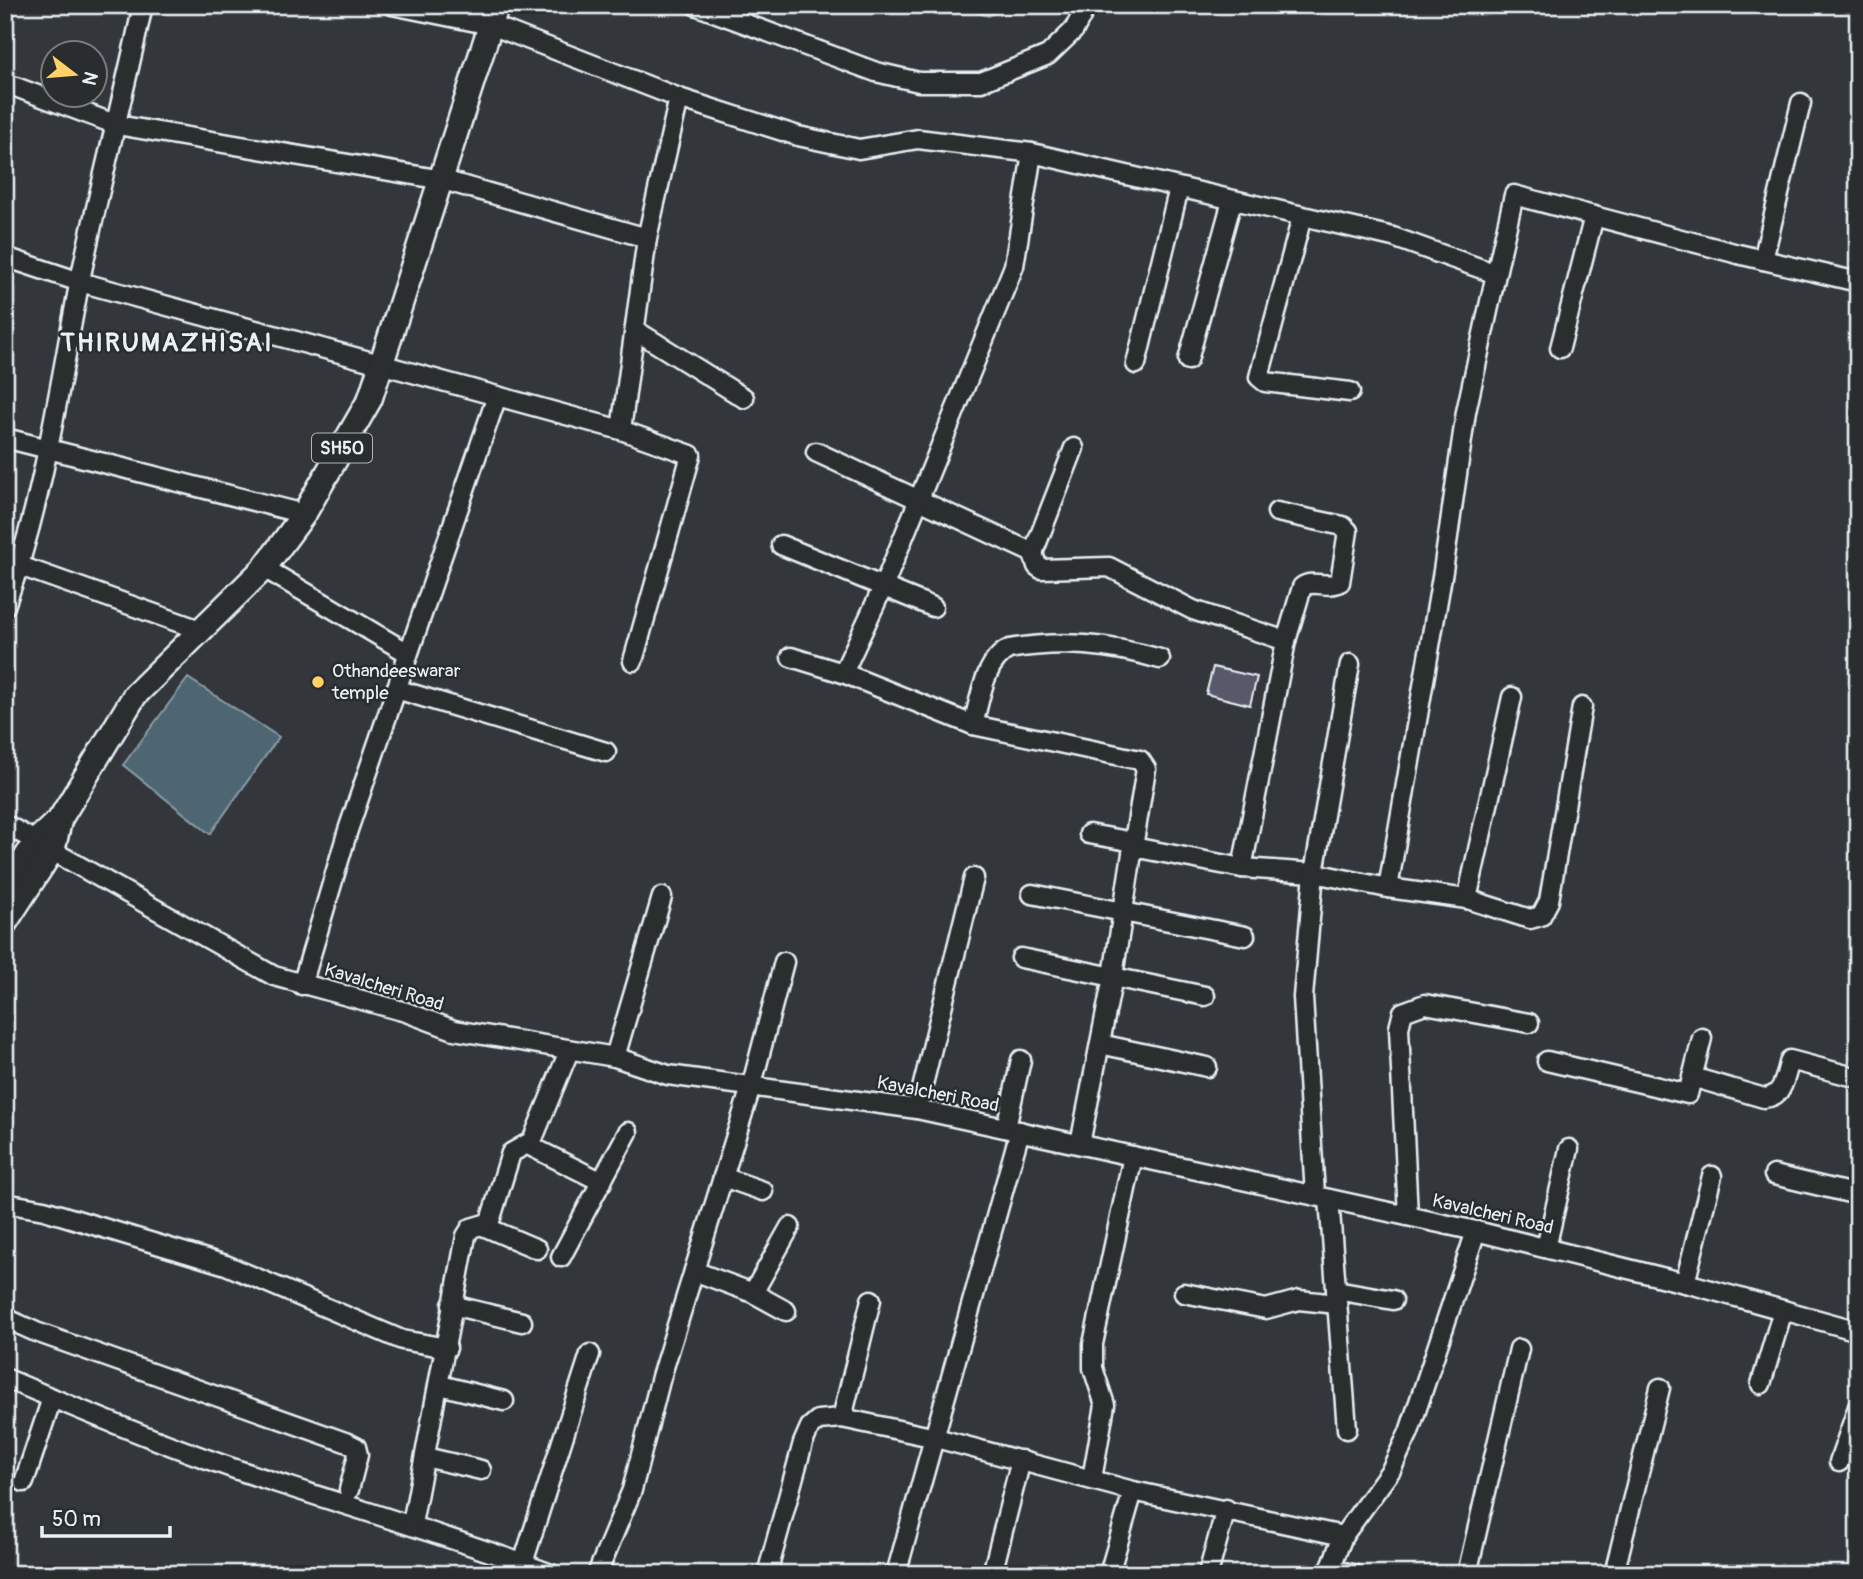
<svg xmlns="http://www.w3.org/2000/svg" width="1863" height="1579" font-family="Pangolin,sans-serif">
<rect width="100%" height="100%" fill="#33363a"/>
<filter id="ink" filterUnits="userSpaceOnUse"><feTurbulence type="fractalNoise" baseFrequency=".0143" numOctaves="2"/><feDisplacementMap in="SourceGraphic" scale="14" xChannelSelector="R" yChannelSelector="G"/><feConvolveMatrix kernelMatrix="1 2 1 2 8 2 1 2 1" color-interpolation-filters="sRGB"/></filter>
<g filter="url(#ink)">
<g fill="#4d6672" stroke="#8b9ea8" stroke-width="2">
<polygon points="953,5 1011,5 988,16"/>
<polygon points="188,678 279,737 210,834 123,765"/>
</g>
<polygon fill="#58596b" stroke="#e8f1f8" stroke-width="2" points="1213,667 1257,677 1250,705 1206,694"/>
<g fill="none" stroke-linecap="round" stroke-linejoin="round">
<g stroke="#e8f1f8" stroke-width="23">
<g id="minor">
<polyline points="392,5 491,25 679,98"/>
<polyline points="695,5 876,72 919,82 981,82 1048,55 1074,30 1087,5"/>
<polyline points="5,83 117,125 443,180 647,238"/>
<polyline points="1302,217 1259,377 1265,382 1350,392"/>
<polyline points="5,257 80,282 497,396"/>
<polyline points="1763,260 1801,103"/>
<polyline points="635,330 744,398"/>
<polyline points="1560,348 1594,216"/>
<polyline points="1188,360 1232,201"/>
<polyline points="1136,364 1179,188"/>
<polyline points="5,438 304,514"/>
<polyline points="816,452 1033,553 1074,448"/>
<path d="M1277,512L1343,526L1348,531L1340,582C1328,589 1313,579 1302,587L1286,641"/>
<polyline points="781,545 933,607"/>
<polyline points="1033,553 1037,566 1041,569 1109,567 1193,610 1286,641 1242,868"/>
<polyline points="20,566 200,630"/>
<polyline points="264,568 408,653"/>
<path d="M5,606C43,503 58,392 79,285C98,192 123,99 143,5"/>
<polyline points="791,657 843,673 973,725 1140,760 1146,769 1133,847 1242,868 1314,873 1388,888 1467,899 1530,919 1541,916 1549,901 1582,707"/>
<polyline points="633,661 691,455 621,430 647,238 679,98 798,136 859,149 918,139 1032,153 1393,237 1496,274 1514,195 1738,254 1858,282"/>
<polyline points="843,673 884,585 1014,266 1032,153"/>
<polyline points="396,689 606,752"/>
<path d="M973,725C980,700 984,661 1009,649C1062,640 1108,644 1160,659"/>
<polyline points="5,824 274,976 406,1012 454,1030 615,1057 668,1075 917,1109 1476,1231 1697,1286 1858,1331"/>
<polyline points="1089,834 1134,842"/>
<polyline points="1388,888 1443,571 1466,412 1496,274"/>
<polyline points="1032,894 1245,936"/>
<polyline points="1467,899 1512,697"/>
<polyline points="1021,958 1205,996"/>
<polyline points="302,985 348,830 497,396 621,430"/>
<polyline points="1100,1044 1207,1067"/>
<polyline points="615,1057 662,897"/>
<polyline points="1547,1061 1688,1094 1702,1038"/>
<path d="M1692,1077L1764,1098C1784,1097 1785,1076 1790,1060L1858,1078"/>
<polyline points="917,1109 974,878"/>
<polyline points="1006,1128 1021,1060"/>
<polyline points="1080,1144 1112,982 1133,847"/>
<polyline points="528,1145 602,1182"/>
<polyline points="1774,1175 1858,1195"/>
<polyline points="723,1177 763,1191"/>
<polyline points="1315,1195 1303,997 1314,873 1350,664"/>
<polyline points="1329,1199 1347,1429"/>
<polyline points="5,1203 44,1210 226,1265 402,1340 447,1348"/>
<polyline points="1408,1216 1399,1028 1403,1012 1425,1004 1529,1023"/>
<polyline points="483,1226 537,1249"/>
<polyline points="1546,1248 1569,1149"/>
<polyline points="561,1257 628,1132"/>
<polyline points="694,1271 753,1293 790,1227"/>
<polyline points="1685,1283 1712,1176"/>
<polyline points="1336,1290 1393,1300"/>
<polyline points="753,1293 786,1311"/>
<polyline points="1184,1293 1266,1309 1299,1300 1337,1304"/>
<polyline points="452,1305 522,1322"/>
<polyline points="5,1318 36,1332 348,1443 356,1447 358,1455 349,1490"/>
<path d="M5,1378C82,1411 159,1443 238,1470C342,1505 448,1535 551,1574"/>
<polyline points="1761,1384 1783,1310"/>
<polyline points="440,1385 504,1401"/>
<polyline points="842,1418 871,1300"/>
<polyline points="425,1457 481,1470"/>
<polyline points="1839,1462 1858,1407"/>
<polyline points="1092,1479 1105,1405 1093,1368 1093,1344 1133,1156"/>
<polyline points="24,1482 52,1398"/>
<polyline points="412,1524 466,1236 471,1228 488,1223 491,1218 511,1153 532,1141 569,1051"/>
<polyline points="523,1563 590,1354"/>
<polyline points="1330,1569 1353,1574"/>
<polyline points="597,1574 632,1490 661,1377 752,1084 784,962"/>
<polyline points="767,1574 803,1443 810,1427 818,1420 842,1418 936,1438 1133,1491 1343,1536"/>
<polyline points="896,1574 1020,1131"/>
<polyline points="992,1574 1021,1460"/>
<polyline points="1109,1574 1133,1491"/>
<polyline points="1208,1574 1226,1509"/>
<polyline points="1328,1574 1343,1536 1391,1470 1409,1432 1476,1231"/>
<polyline points="1467,1574 1519,1349"/>
<polyline points="1614,1574 1660,1388"/>
</g>
</g>
<g stroke="#e8f1f8" stroke-width="28">
<g id="major">
<polyline points="5,890 37,840 60,819"/>
<polyline points="5,923 53,849 60,819 135,695 264,568 304,514 370,399 497,5"/>
</g>
</g>
<use href="#minor" stroke="#2a2d2e" stroke-width="18"/>
<use href="#major" stroke="#2a2d2e" stroke-width="23"/>
</g>
</g>
<circle fill="#ffd166" stroke="#2a2d2e" stroke-width="2.5" cx="318" cy="682" r="7"/>
<g text-anchor="middle" dominant-baseline="central" stroke-width="5" stroke-linejoin="round" paint-order="stroke">
<rect fill="#2a2d2e" stroke="#afb6bb" stroke-width="2" x="312" y="433.5" width="60" height="29" rx="5"/>
<g font-size="18" font-weight="bold" fill="#e8f1f8">
<text x="342" y="448">SH50</text>
</g>
<g font-size="19" fill="#e8f1f8" stroke="#2a2d2e" text-anchor="start">
<text x="332" y="671">Othandeeswarar<tspan x="332" dy="22">temple</tspan></text>
</g>
<g font-size="19" fill="#e8f1f8" stroke="#2a2d2e">
<text transform="translate(384 987) rotate(17)">Kavalcheri Road</text>
<text transform="translate(938 1094) rotate(11)">Kavalcheri Road</text>
<text transform="translate(1493 1214) rotate(13)">Kavalcheri Road</text>
</g>
<g font-size="26" font-weight="bold" letter-spacing="2" fill="#e8f1f8" stroke="#2a2d2e">
<text x="167" y="343">THIRUMAZHISAI</text>
</g>
</g>
<rect width="1863" height="1579" fill="none" stroke="#2a2d2e" stroke-width="28"/>
<rect x="14" y="14" width="1835" height="1551" fill="none" stroke="#e8f1f8" stroke-width="2.5" filter="url(#ink)"/>
<g transform="translate(74 74) rotate(106)"><circle r="33" fill="#2a2d2e" stroke="#767b7f" stroke-width="2"/>
<path d="M0-5L12 26L0 18L-12 26Z" fill="#ffd166"/>
<text y="-10" font-size="19" font-weight="bold" text-anchor="middle" fill="#e8f1f8">N</text>
</g>
<path d="M42 1526v10h128v-10" fill="none" stroke="#e8f1f8" stroke-width="3.5"/>
<text x="52" y="1526" font-size="21" fill="#e8f1f8" stroke="#2a2d2e" stroke-width="5" paint-order="stroke">50 m</text>
</svg>
